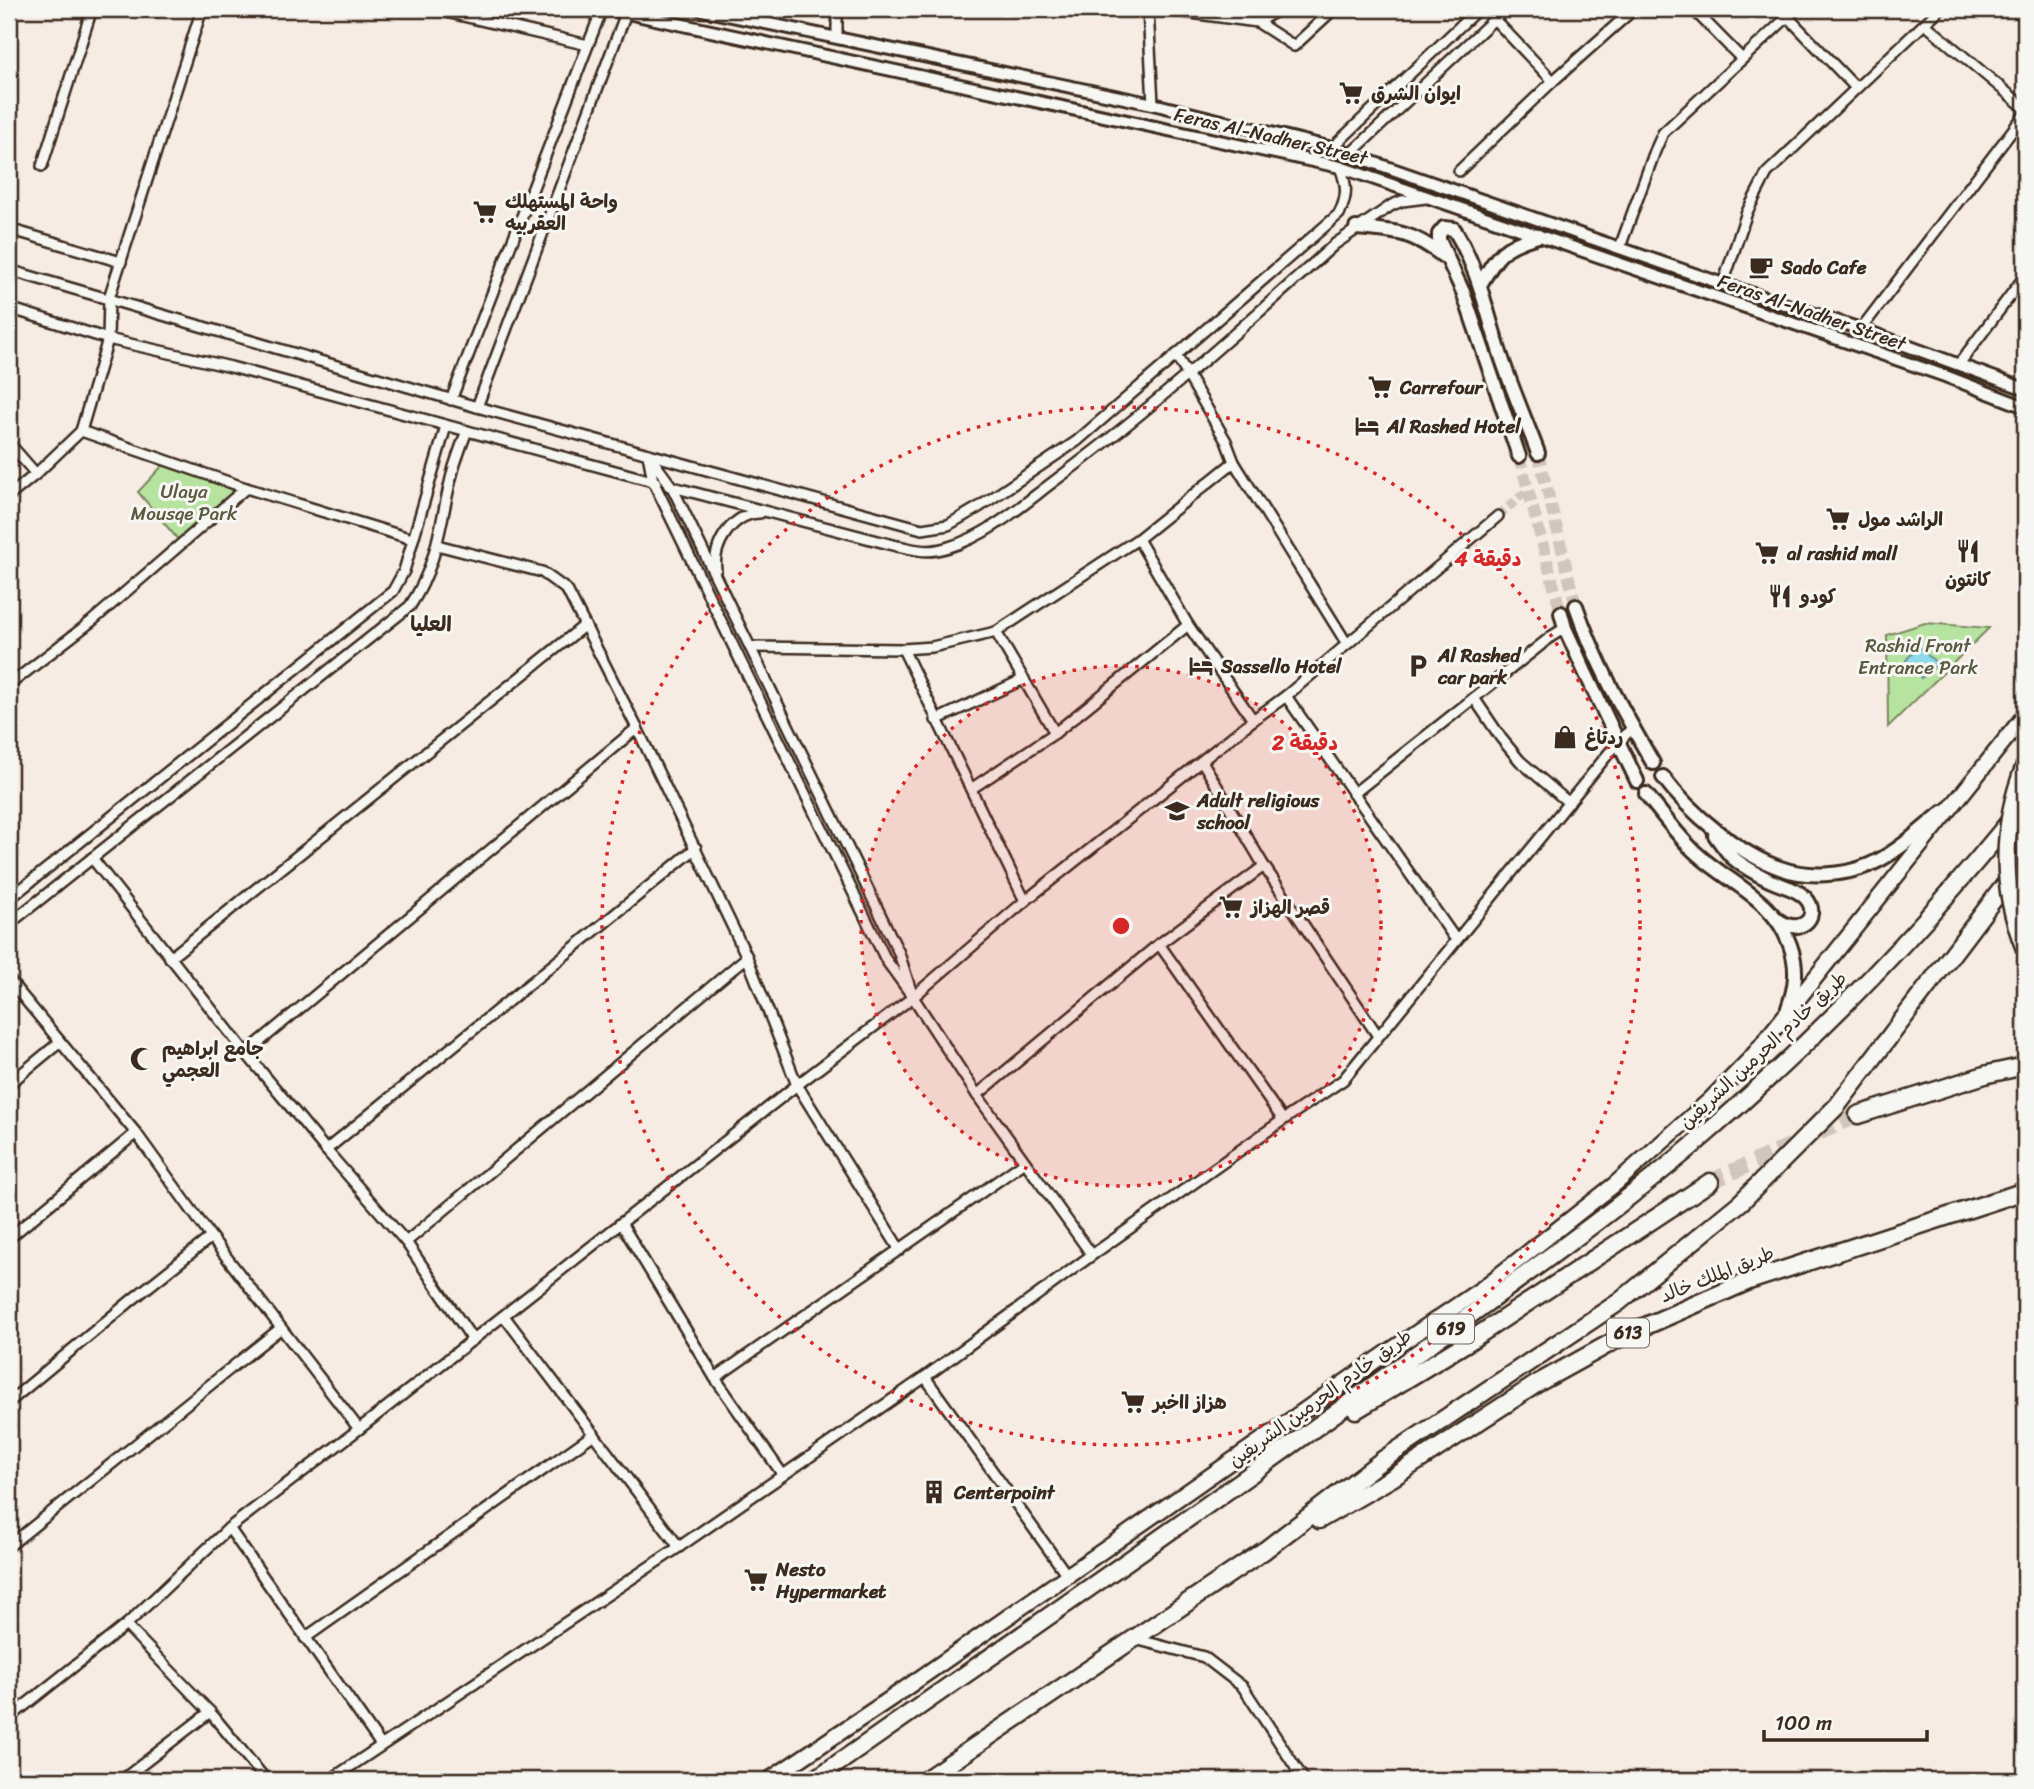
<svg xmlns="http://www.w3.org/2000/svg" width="2034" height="1789" font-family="Sriracha,'Playpen Sans Arabic',sans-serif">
<rect width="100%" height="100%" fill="#f6ece3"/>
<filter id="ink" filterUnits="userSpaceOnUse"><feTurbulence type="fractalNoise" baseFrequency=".0143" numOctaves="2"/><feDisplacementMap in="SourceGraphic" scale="14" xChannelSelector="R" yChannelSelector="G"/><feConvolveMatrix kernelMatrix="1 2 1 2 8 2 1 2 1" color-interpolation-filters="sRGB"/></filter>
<g filter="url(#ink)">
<g fill="#b7e3a0" stroke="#79865f" stroke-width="2">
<polygon points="163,465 246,488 180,542 138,492"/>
<polygon points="1925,623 1989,628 1888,727 1887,635"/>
</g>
<polygon fill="#8ddaeb" stroke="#6c9499" stroke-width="2" points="1918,647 1938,664 1921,678 1906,660"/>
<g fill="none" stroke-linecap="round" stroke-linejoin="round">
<polyline stroke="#d1c5bc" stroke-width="9" stroke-dasharray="9 4.5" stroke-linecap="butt" points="1498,516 1528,490"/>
<g stroke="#d1c5bc" stroke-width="12" stroke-dasharray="12 6" stroke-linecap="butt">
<polyline points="1538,453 1576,606"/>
<polyline points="1519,456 1561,613"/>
</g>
<polyline stroke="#d1c5bc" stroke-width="16" stroke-dasharray="16 8" stroke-linecap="butt" points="1710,1182 1858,1115"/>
<g stroke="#3b2a1e" stroke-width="14">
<g id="minor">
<polyline points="433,9 588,45"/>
<polyline points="837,9 837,38"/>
<polyline points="1148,9 1153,104"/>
<polyline points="1161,9 1257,22 1280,9"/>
<polyline points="1256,9 1257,22 1294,46 1334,9"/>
<polyline points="1693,9 1742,59"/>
<polyline points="1788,17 1856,88"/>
<polyline points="1494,19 1553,81"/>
<polyline points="1925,24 2025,108"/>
<polyline points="1332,148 1478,9"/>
<polyline points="1349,155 1505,9"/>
<polyline points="42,166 92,9"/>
<polyline points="1459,171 1553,81 1634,9"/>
<polyline points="9,229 121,262"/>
<polyline points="1620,247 1655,151 1663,133 1796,9"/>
<path d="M9,270L477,407L922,529L948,525L979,507L1077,441L1339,214C1348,196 1347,185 1340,167"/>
<polyline points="1723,284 1747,212 1767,173 1940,9"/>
<polyline points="9,308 108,339 231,367 656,482"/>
<polyline points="1861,329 2025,114"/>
<polyline points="1176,355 1226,441 1234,462 1347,644"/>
<polyline points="1959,364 2025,276"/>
<polyline points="451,400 602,9"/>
<polyline points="477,407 626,13"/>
<polyline points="81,431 246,488 412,539"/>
<polyline points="9,443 36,474"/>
<path d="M669,486L897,546C919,550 927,554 949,547C989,535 1021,506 1053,482C1152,409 1243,327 1335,244L1392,205L1402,201L1426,198"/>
<polyline points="9,496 36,474 81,431 108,339 109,298 202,9"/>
<polyline points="1138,539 1188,625 1253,720"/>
<polyline points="437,545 542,572 567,590 637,728 747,957 797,1085 900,1250"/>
<path d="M716,569C712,545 733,513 760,513"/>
<polyline points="996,632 1055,733"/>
<polyline points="750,647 903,649 932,647 996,632 1138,539 1234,462"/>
<polyline points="903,649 1025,901"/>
<polyline points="9,685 92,621 246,488"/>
<polyline points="1286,696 1456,940"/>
<polyline points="1474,698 1501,738 1520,761 1569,803"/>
<polyline points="936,720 1024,679"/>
<polyline points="1202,761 1264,866 1378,1036"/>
<polyline points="971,789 1055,733 1188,625"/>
<polyline points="1353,794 1552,636 1565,628"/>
<polyline points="92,858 246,1053 326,1150 406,1242 473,1340"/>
<polyline points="9,899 393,591 404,571 446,426"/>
<path d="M9,924L410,606C440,561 440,517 454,467C458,455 462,443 467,431"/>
<polyline points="1159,944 1283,1120"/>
<polyline points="170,958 585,625"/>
<polyline points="9,980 136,1133 211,1237 359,1429 797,1085 913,997 1025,901 1253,720 1286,696 1498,516"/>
<polyline points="913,997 899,953 672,487 648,454 653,481 886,960 913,997 977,1095 1092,1255 925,1377 1067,1575"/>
<polyline points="246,1053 637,728"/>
<polyline points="9,1084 60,1042"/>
<polyline points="977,1095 1159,944 1264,866"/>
<polyline points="326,1150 696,848"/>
<polyline points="621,1223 715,1378 783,1475"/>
<polyline points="9,1238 136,1133"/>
<polyline points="406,1242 747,957"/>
<polyline points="1092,1255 1283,1120 1343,1080 1609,753 1632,728"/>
<polyline points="504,1316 679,1547"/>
<polyline points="715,1378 1025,1162"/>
<polyline points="9,1402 133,1299 211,1237"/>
<polyline points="229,1528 381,1745"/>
<polyline points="9,1546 281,1328"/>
<polyline points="126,1625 210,1712 266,1780"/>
<polyline points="305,1638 594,1434"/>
<polyline points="1135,1639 1204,1657 1243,1687 1304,1780"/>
<polyline points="9,1718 126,1625 229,1528 359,1429"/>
<polyline points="122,1780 210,1712"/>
<polyline points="330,1780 679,1547 925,1377"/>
</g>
</g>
<g stroke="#3b2a1e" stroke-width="16">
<g id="tertiary">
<polyline points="609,9 1340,167 1945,376 2025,407"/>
<polyline points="698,9 1153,104 1332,148 1723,284 1861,329 2025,389"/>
</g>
</g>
<g stroke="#3b2a1e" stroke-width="18">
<g id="secondary">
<path d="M1356,228C1395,231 1411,231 1443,256"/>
<path d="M1480,285C1498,254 1502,246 1538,236"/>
<path d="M1519,456L1463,292L1439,240V234L1444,228L1454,229C1479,270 1486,311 1501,356C1512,389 1526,421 1538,453"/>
<path d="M1576,606C1595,661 1624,713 1653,763"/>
<polyline points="1561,613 1565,628 1585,672 1637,781"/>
<path d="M1663,777C1689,812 1739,854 1780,868C1807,878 1843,876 1869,865C1896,854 1920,830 1943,812"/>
<path d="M1646,794C1662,814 1677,835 1695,852C1729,884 1773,897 1790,945C1798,967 1796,986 1788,1008"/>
<path d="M1715,835C1720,842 1726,851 1732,857C1742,866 1757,874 1769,880C1781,886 1800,889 1808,901C1819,918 1800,936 1778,920"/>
</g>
</g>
<g stroke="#3b2a1e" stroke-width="19">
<polyline id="primary" points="769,1780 890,1699 1378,1359 1484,1287 1614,1185 1711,1099 1751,1058 2025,715"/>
</g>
<g stroke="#3b2a1e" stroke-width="21">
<g id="motorway">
<polyline points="1858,1115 1988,1074 2025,1066"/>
<polyline points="1356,1410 1468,1342 1710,1182"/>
<polyline points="1319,1520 1392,1478 1538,1383 1625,1335 1749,1281 2025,1191"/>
<path d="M814,1780C1011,1642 1210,1506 1404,1363C1501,1292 1600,1223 1692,1146C1812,1044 1927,925 2025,802"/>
<polyline points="925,1780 1265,1550 1381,1461 1619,1302 1741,1202 1837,1106 2025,858"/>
</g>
</g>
<use href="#minor" stroke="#f6f6f2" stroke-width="9"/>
<use href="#tertiary" stroke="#f6f6f2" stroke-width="10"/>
<use href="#secondary" stroke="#f6f6f2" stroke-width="12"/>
<use href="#primary" stroke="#f6f6f2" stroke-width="14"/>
<use href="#motorway" stroke="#f6f6f2" stroke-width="16"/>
<g stroke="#3b2a1e" stroke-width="21" stroke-linecap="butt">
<path id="motorway-bridge" d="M2025,765C2001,826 2000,888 2025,949"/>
</g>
<use href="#motorway-bridge" stroke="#f6f6f2" stroke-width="16"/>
</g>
</g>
<circle cx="1121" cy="926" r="260" fill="#d62828" fill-opacity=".12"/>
<g fill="none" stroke="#d62828" stroke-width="3.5" stroke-dasharray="3.5 7">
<circle cx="1121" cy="926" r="260"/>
<circle cx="1121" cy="926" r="519"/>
</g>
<defs>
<g id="supermarket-bare" transform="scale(1.89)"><path d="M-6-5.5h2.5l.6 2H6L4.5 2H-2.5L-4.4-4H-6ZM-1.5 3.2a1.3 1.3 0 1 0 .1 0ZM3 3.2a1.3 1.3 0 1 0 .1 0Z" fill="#3b2a1e" stroke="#f6f6f2" stroke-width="2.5" paint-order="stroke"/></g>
<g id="cafe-bare" transform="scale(1.89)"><path d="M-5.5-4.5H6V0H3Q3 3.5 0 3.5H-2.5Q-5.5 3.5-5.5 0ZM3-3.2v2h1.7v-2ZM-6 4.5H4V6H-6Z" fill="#3b2a1e" stroke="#f6f6f2" stroke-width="2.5" paint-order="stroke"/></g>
<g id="hotel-bare" transform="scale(1.89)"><path d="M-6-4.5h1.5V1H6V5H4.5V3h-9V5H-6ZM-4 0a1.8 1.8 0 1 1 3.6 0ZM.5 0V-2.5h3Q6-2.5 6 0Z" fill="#3b2a1e" stroke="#f6f6f2" stroke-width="2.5" paint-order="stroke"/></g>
<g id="restaurant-bare" transform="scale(1.89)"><path d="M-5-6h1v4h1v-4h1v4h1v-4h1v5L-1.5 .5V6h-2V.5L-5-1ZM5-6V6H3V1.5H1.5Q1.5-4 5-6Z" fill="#3b2a1e" stroke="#f6f6f2" stroke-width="2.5" paint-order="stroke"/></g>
<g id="parking-bare" transform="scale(1.89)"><path d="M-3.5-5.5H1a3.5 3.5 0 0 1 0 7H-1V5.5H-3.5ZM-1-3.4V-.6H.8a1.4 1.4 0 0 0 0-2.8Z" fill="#3b2a1e" stroke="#f6f6f2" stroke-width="2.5" paint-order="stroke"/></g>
<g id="shop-bare" transform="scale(1.89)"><path d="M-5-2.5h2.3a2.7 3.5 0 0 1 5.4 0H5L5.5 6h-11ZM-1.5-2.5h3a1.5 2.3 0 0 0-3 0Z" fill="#3b2a1e" stroke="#f6f6f2" stroke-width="2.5" paint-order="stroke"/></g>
<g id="school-bare" transform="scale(1.89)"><path d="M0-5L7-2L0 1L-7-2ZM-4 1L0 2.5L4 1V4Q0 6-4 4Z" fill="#3b2a1e" stroke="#f6f6f2" stroke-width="2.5" paint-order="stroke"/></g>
<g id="mosque-bare" transform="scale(1.89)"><path d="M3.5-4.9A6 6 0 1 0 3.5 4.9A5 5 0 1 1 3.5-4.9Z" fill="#3b2a1e" stroke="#f6f6f2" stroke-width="2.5" paint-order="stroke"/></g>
<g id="building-bare" transform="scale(1.89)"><path d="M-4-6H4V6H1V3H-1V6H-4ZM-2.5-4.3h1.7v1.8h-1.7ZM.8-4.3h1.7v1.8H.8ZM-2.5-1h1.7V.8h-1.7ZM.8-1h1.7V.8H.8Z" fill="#3b2a1e" stroke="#f6f6f2" stroke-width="2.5" paint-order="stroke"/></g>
</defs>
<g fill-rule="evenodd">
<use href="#supermarket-bare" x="1351" y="93"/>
<use href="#supermarket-bare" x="485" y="212"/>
<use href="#cafe-bare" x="1761" y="267"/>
<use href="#supermarket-bare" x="1380" y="387"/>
<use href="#hotel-bare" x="1367" y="426"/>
<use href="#supermarket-bare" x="1838" y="519"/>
<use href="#restaurant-bare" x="1968" y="551"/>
<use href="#supermarket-bare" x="1767" y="553"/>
<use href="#restaurant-bare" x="1780" y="596"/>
<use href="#hotel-bare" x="1201" y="666"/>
<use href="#parking-bare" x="1418" y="666"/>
<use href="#shop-bare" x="1565" y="737"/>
<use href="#school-bare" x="1177" y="811"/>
<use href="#supermarket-bare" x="1231" y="907"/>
<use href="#mosque-bare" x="142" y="1059"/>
<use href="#supermarket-bare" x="1133" y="1402"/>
<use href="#building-bare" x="934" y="1492"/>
<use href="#supermarket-bare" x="756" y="1580"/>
</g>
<g text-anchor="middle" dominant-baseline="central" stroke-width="6" stroke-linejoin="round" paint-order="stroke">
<g fill="#f6f6f2" stroke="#73675e" stroke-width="2">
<rect x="1428" y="1314.5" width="46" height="29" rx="5"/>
<rect x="1607" y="1318.5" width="42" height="29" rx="5"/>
</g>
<g font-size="18" font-weight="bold" fill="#3b2a1e">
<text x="1451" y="1329">619</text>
<text x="1628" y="1333">613</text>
</g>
<g font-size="19" font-weight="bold" fill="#3b2a1e" stroke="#f6f6f2" text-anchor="start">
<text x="1371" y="93">ايوان الشرق</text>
<text x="505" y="201">واحة المستهلك<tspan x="505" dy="22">العقربيه</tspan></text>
<text x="1781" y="267">Sado Cafe</text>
<text x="1400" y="387">Carrefour</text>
<text x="1387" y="426">Al Rashed Hotel</text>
<text x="1858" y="519">الراشد مول</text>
<text x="1787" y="553">al rashid mall</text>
<text x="1968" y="579" text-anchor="middle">كانتون</text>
<text x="1800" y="596">كودو</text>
<text x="1438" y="655">Al Rashed<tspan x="1438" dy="22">car park</tspan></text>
<text x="1221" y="666">Sassello Hotel</text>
<text x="1585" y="737">ردتاغ</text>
<text x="1197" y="800">Adult religious<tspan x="1197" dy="22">school</tspan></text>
<text x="1251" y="907">قصر الهزاز</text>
<text x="162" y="1048">جامع ابراهيم<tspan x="162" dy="22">العجمي</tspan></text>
<text x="1153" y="1402">هزاز ااخبر</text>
<text x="954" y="1492">Centerpoint</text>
<text x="776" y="1569">Nesto<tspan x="776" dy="22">Hypermarket</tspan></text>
</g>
<g font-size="19" fill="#3b2a1e" stroke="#f6f6f2">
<text transform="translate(1271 136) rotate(13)">Feras Al-Nadher Street</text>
<text transform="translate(1812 312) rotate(19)">Feras Al-Nadher Street</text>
<text transform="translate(1763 1050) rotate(-43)">طريق خادم الحرمين الشريفين</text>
<text transform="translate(1717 1274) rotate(-22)">طريق الملك خالد</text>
<text transform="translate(1320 1398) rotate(-36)">طريق خادم الحرمين الشريفين</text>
</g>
<g font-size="19" fill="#5a583e" stroke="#f6f6f2">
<text x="184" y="491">Ulaya<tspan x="184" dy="22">Mousqe Park</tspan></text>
<text x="1918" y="645">Rashid Front<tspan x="1918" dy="22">Entrance Park</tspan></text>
</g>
<g font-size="21" font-weight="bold" fill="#3b2a1e" stroke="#f6f6f2">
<text x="431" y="624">العليا</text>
</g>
</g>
<circle cx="1121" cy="926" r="10" fill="#d62828" stroke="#f6f6f2" stroke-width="3.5"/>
<g font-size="21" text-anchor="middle" font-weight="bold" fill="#d62828" stroke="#f6f6f2" stroke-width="6" stroke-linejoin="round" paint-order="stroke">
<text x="1488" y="566">4 دقيقة</text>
<text x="1305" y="750">2 دقيقة</text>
</g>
<rect width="2034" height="1789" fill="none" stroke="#f6f6f2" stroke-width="35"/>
<rect x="18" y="18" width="1999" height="1754" fill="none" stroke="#3b2a1e" stroke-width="2.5" filter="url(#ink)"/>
<path d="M1764 1730v10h163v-10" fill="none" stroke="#3b2a1e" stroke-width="3.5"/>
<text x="1775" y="1730" font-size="21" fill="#3b2a1e" stroke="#f6f6f2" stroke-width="5" paint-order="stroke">100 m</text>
</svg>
